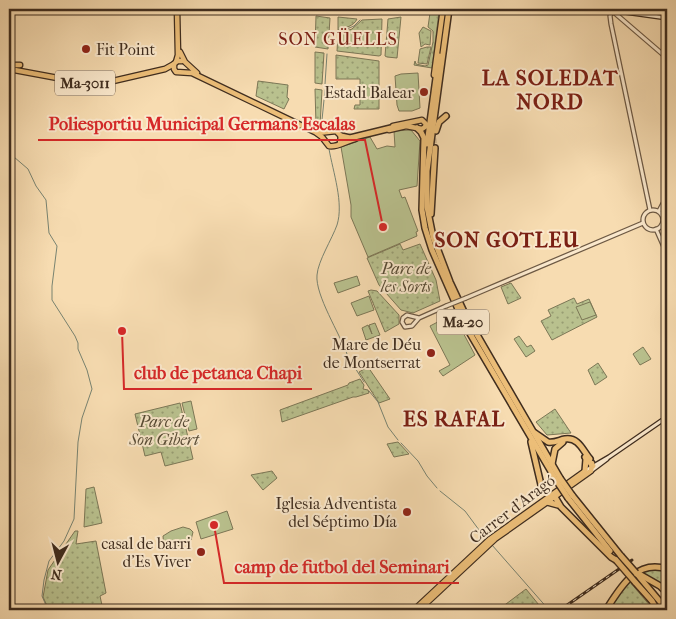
<svg xmlns="http://www.w3.org/2000/svg" width="676" height="619" font-family="'IM FELL French Canon',serif">
<defs>
<pattern id="grass-dots" width="8" height="8" patternUnits="userSpaceOnUse" patternTransform="scale(1.25)"><rect width="8" height="8" fill="#b9c18e"/><path d="M2 2h.1M6 6h.1" fill="none" stroke="#989d73" stroke-width="1.8" stroke-linecap="round"/></pattern>
</defs>
<rect width="100%" height="100%" fill="#f7dcb1"/>
<filter id="stains"><feTurbulence type="fractalNoise" baseFrequency=".004" numOctaves="4"/><feColorMatrix values="0 0 0 0 .2 0 0 0 0 .09 0 0 0 0 .02 0 0 0 .5 -.17"/></filter>
<radialGradient id="worn" r=".72"><stop offset=".6" stop-color="#630" stop-opacity="0"/><stop offset="1" stop-color="#630" stop-opacity=".3"/></radialGradient>
<g fill="url(#grass-dots)" stroke="#7c7756">
<polygon points="439,12 432,68 414,65 415,61 416,64 425,66 428,65 433,42 433,31 428,27 430,13"/>
<polygon points="316,16 330,18 328,49 315,47"/>
<path d="M338,17L357,19C354,26 345,28 338,30Z"/>
<polygon points="401,17 397,58 387,57 385,56 388,19"/>
<polygon points="382,19 381,55 379,56 337,51 338,34 352,29 362,20"/>
<polygon points="423,27 431,31 430,45 425,44 421,47 419,33"/>
<polygon points="427,47 431,47 427,64 418,63 420,49"/>
<polygon points="315,52 324,53 322,84 315,83"/>
<polygon points="336,55 379,61 379,109 354,109 355,105 360,105 360,79 336,79"/>
<polygon points="258,81 288,85 287,97 289,99 284,109 256,96"/>
<polygon points="315,89 322,90 320,126 316,125"/>
<polygon points="400,244 403,250 420,244 436,280 440,301 413,313 401,310 379,285 367,258"/>
<polygon points="511,283 521,298 508,304 501,287"/>
<polygon points="371,290 377,291 399,315 399,324 385,332 368,291"/>
<polygon points="574,298 577,304 589,299 597,317 552,340 541,321 551,316 548,310"/>
<polygon points="598,363 607,377 595,385 588,370"/>
<polygon points="368,367 390,399 379,403 359,372"/>
<polygon points="360,379 364,385 363,389 368,390 369,393 356,397 353,397 282,422 280,410 348,385 349,383"/>
<polygon points="180,403 193,459 165,466 161,452 145,456 135,414"/>
<polygon points="555,409 571,433 547,435 536,422"/>
<polygon points="398,442 409,454 394,457 387,444"/>
<polygon points="272,471 277,478 263,490 251,475"/>
<polygon points="94,487 102,523 84,527 86,489"/>
<polygon points="75,531 78,531 76,544 96,541 106,593 100,596 103,610 49,610 43,597 48,570"/>
<polygon points="654,568 667,571 667,590 644,575 641,571"/>
<polygon points="629,581 652,608 654,610 608,610"/>
<polygon points="526,589 543,610 498,610"/>
</g>
<g fill="#b9c18e" stroke="#7c7756">
<polygon points="418,73 420,108 412,111 399,111 397,105 395,76 401,74"/>
<polygon points="411,130 420,141 417,186 399,190 402,198 405,197 418,231 416,232 417,236 368,257 351,217 351,205 341,147 370,137 377,149 387,146 395,147 394,131"/>
<polygon points="357,276 360,285 338,293 334,283"/>
<polygon points="369,296 374,310 357,316 351,303"/>
<polygon points="590,302 596,315 582,320 576,307"/>
<polygon points="453,314 475,355 443,376 439,371 450,365 430,326"/>
<polygon points="375,323 380,335 366,340 362,328 368,325 372,334 369,325"/>
<polygon points="519,336 527,347 531,345 535,351 526,357 514,339"/>
<polygon points="643,347 651,359 640,365 633,354"/>
<polygon points="191,401 197,429 189,431 182,403"/>
<polygon points="227,511 233,529 201,539 196,522"/>
<polygon points="183,527 190,529 193,532 191,540 173,548 164,547 163,536 171,531"/>
</g>
<g fill="none" stroke-linecap="round" stroke-linejoin="round">
<g stroke="#788371" stroke-width="1">
<polyline points="362,14 365,9"/>
<polyline points="337,33 354,26 360,20"/>
<polyline points="325,84 327,54"/>
<polyline points="324,128 322,120 325,90"/>
<polyline points="9,144 14,157 28,169 36,186 46,200 49,233 57,246 52,286 52,300 75,336 78,343 78,349 87,370 92,389 82,418 78,442 74,519 64,541 49,561 44,580 42,596 48,610"/>
<path d="M329,149C333,172 344,203 337,225C332,239 318,261 317,275C315,295 340,334 347,354"/>
<polyline points="350,360 364,382"/>
<polyline points="369,391 378,402 388,427 398,440"/>
<polyline points="401,443 418,461 427,476 437,488"/>
<polyline points="440,491 465,511 485,538"/>
<polyline points="492,545 549,610"/>
</g>
<polyline stroke="#d2b994" stroke-width="5" stroke-dasharray="5 2.5" stroke-linecap="butt" points="433,131 435,148"/>
<g stroke="#6d5944" stroke-width="5.5">
<g id="tertiary">
<polyline points="610,9 667,58"/>
<polyline points="618,10 612,11 610,16 611,24 650,210"/>
<circle cx="653" cy="220" r="10"/>
<polyline points="659,211 667,196"/>
<polyline points="662,215 667,213"/>
<polyline points="662,225 667,228"/>
<polyline points="656,229 667,254"/>
<polyline points="466,298 643,223"/>
<polyline points="419,318 407,315 403,318 402,322 405,327 412,326 419,318 446,306"/>
</g>
</g>
<g stroke="#3f2d1f" stroke-width="5.5">
<g id="secondary">
<polyline points="615,9 624,12 667,18"/>
<polyline points="630,9 667,14"/>
<polyline points="585,471 609,457 667,417"/>
<polyline points="591,471 607,459"/>
</g>
</g>
<g stroke="#3f2d1f" stroke-width="7">
<g id="primary">
<polyline points="180,52 185,62 197,73"/>
<path d="M182,61H177L174,64V69L176,72L192,73L315,132L322,137L329,146C336,148 346,141 355,139"/>
<polyline points="176,62 178,55 177,9"/>
<polyline points="9,65 20,65"/>
<polyline points="9,69 90,84 100,84 165,69 174,64"/>
<polyline points="434,75 443,9"/>
<polyline points="389,130 406,126 422,129 425,127 426,124 422,120 393,126"/>
<polyline points="318,133 336,131 341,136 340,143"/>
<polyline points="414,610 490,539 585,471"/>
<polyline points="419,610 495,539 591,471 592,463"/>
</g>
</g>
<g stroke="#3f2d1f" stroke-width="8">
<g id="motorway">
<polyline points="449,9 427,171 427,207 433,237 450,282 465,314 560,478"/>
<polyline points="417,128 421,132 424,138 422,210 425,228 432,250 465,325 556,480"/>
<polyline points="436,131 439,122 446,116"/>
<polyline points="341,136 350,138 391,128"/>
<polyline points="427,144 439,56"/>
<polyline points="431,214 435,148"/>
<path d="M535,433L548,442C555,443 559,440 565,439C579,437 583,451 590,459"/>
<polyline points="531,442 542,489"/>
<polyline points="585,457 593,466"/>
<polyline points="552,464 555,449 563,442"/>
<polyline points="585,471 586,459"/>
<polyline points="572,495 621,556"/>
<polyline points="555,497 561,507 611,557 616,560"/>
<polyline points="568,498 610,551"/>
<polyline points="547,502 558,505"/>
<polyline points="636,573 667,610"/>
<polyline points="639,574 660,586 667,593"/>
<polyline points="635,582 652,601 657,610"/>
<path d="M606,610C620,588 636,559 667,569"/>
</g>
</g>
<use href="#tertiary" stroke="#fae8cc" stroke-width="3"/>
<use href="#secondary" stroke="#fae8cc" stroke-width="3"/>
<use href="#primary" stroke="#ecbe78" stroke-width="4.5"/>
<use href="#motorway" stroke="#ecbe78" stroke-width="5"/>
<g stroke="#3f2d1f" stroke-width="3">
<polyline id="rail" points="560,610 632,560"/>
</g>
<use href="#rail" stroke="#fae8cc" stroke-width="1" stroke-dasharray="4" stroke-linecap="butt"/>
<g stroke="#6d5944" stroke-width="5.5" stroke-linecap="butt">
<polyline id="tertiary-bridge" points="446,306 466,298"/>
</g>
<g stroke="#3f2d1f" stroke-width="8" stroke-linecap="butt">
<g id="motorway-bridge">
<polyline points="560,478 572,495"/>
<polyline points="556,480 568,498"/>
<polyline points="621,556 636,573"/>
<polyline points="616,560 635,582"/>
</g>
</g>
<use href="#tertiary-bridge" stroke="#fae8cc" stroke-width="3"/>
<use href="#motorway-bridge" stroke="#ecbe78" stroke-width="5"/>
</g>
<g fill="#8f2418" stroke="#fae8cc" stroke-width="2">
<circle cx="86" cy="49" r="5"/>
<circle cx="424" cy="92" r="5"/>
<circle cx="431" cy="353" r="5"/>
<circle cx="407" cy="512" r="5"/>
<circle cx="201" cy="552" r="5"/>
</g>
<g text-anchor="middle" dominant-baseline="central" stroke-width="4" stroke-linejoin="round" paint-order="stroke">
<g fill="#fae8cc" stroke="#776553" stroke-width="1">
<rect x="55" y="70.5" width="60" height="25" rx="4"/>
<rect x="437" y="309.5" width="52" height="25" rx="4"/>
</g>
<g font-size="15" font-weight="bold" fill="#3f2d1f">
<text x="85" y="83">Ma-3011</text>
<text x="463" y="322">Ma-20</text>
</g>
<g font-size="16" fill="#3f2d1f" stroke="#fae8cc" text-anchor="end">
<text x="96" y="49" text-anchor="start">Fit Point</text>
<text x="414" y="92">Estadi Balear</text>
<text x="421" y="344">Mare de Déu<tspan x="421" dy="18">de Montserrat</tspan></text>
<text x="397" y="503">Iglesia Adventista<tspan x="397" dy="18">del Séptimo Día</tspan></text>
<text x="191" y="543">casal de barri<tspan x="191" dy="18">d'Es Viver</tspan></text>
</g>
<g font-size="16" font-style="italic" fill="#574b35" stroke="#fae8cc">
<text x="406" y="268">Parc de<tspan x="406" dy="18">les Sorts</tspan></text>
<text x="164" y="421">Parc de<tspan x="164" dy="18">Son Gibert</tspan></text>
</g>
<g font-size="16" fill="#3f2d1f" stroke="#fae8cc">
<text transform="translate(512 509) rotate(-37)">Carrer d'Aragó</text>
</g>
<g font-size="18" letter-spacing="1" fill="#7a1f14" stroke="#fae8cc">
<text x="338" y="39">SON GÜELLS</text>
</g>
<g font-size="21" font-weight="bold" letter-spacing="1" fill="#7a1f14" stroke="#fae8cc">
<text x="550" y="78">LA SOLEDAT<tspan x="550" dy="24">NORD</tspan></text>
<text x="507" y="240">SON GOTLEU</text>
<text x="454" y="419">ES RAFAL</text>
</g>
</g>
<path fill="none" stroke="#d62828" stroke-width="2" d="M383 227L365 140H38M122 331L124 389H312M214 525L224 583H459"/>
<g fill="#d62828" stroke="#fae8cc" stroke-width="2">
<circle cx="383" cy="227" r="5"/>
<circle cx="122" cy="331" r="5"/>
<circle cx="214" cy="525" r="5"/>
</g>
<g font-size="18" text-anchor="middle" font-weight="bold" fill="#d62828" stroke="#fae8cc" stroke-width="4" stroke-linejoin="round" paint-order="stroke">
<text x="202" y="130">Poliesportiu Municipal Germans Escalas</text>
<text x="218" y="379">club de petanca Chapi</text>
<text x="342" y="573">camp de futbol del Seminari</text>
</g>
<rect width="676" height="619" fill="none" stroke="#f7dcb1" stroke-width="30"/>
<rect x="10" y="10" width="656" height="599" fill="none" stroke="#3f2d1f" stroke-width="2.5"/>
<rect x="15" y="15" width="646" height="589" fill="none" stroke="#3f2d1f"/>
<g transform="translate(58 562) rotate(187)" stroke="#fae8cc" stroke-width="4" paint-order="stroke">
<path d="M0-4L9 19L0 12L-9 19Z" fill="#3f2d1f"/>
<text y="-8" font-size="14" font-weight="bold" text-anchor="middle" fill="#3f2d1f">N</text>
</g>
<rect width="100%" height="100%" filter="url(#stains)"/>
<rect width="100%" height="100%" fill="url(#worn)"/>
</svg>
